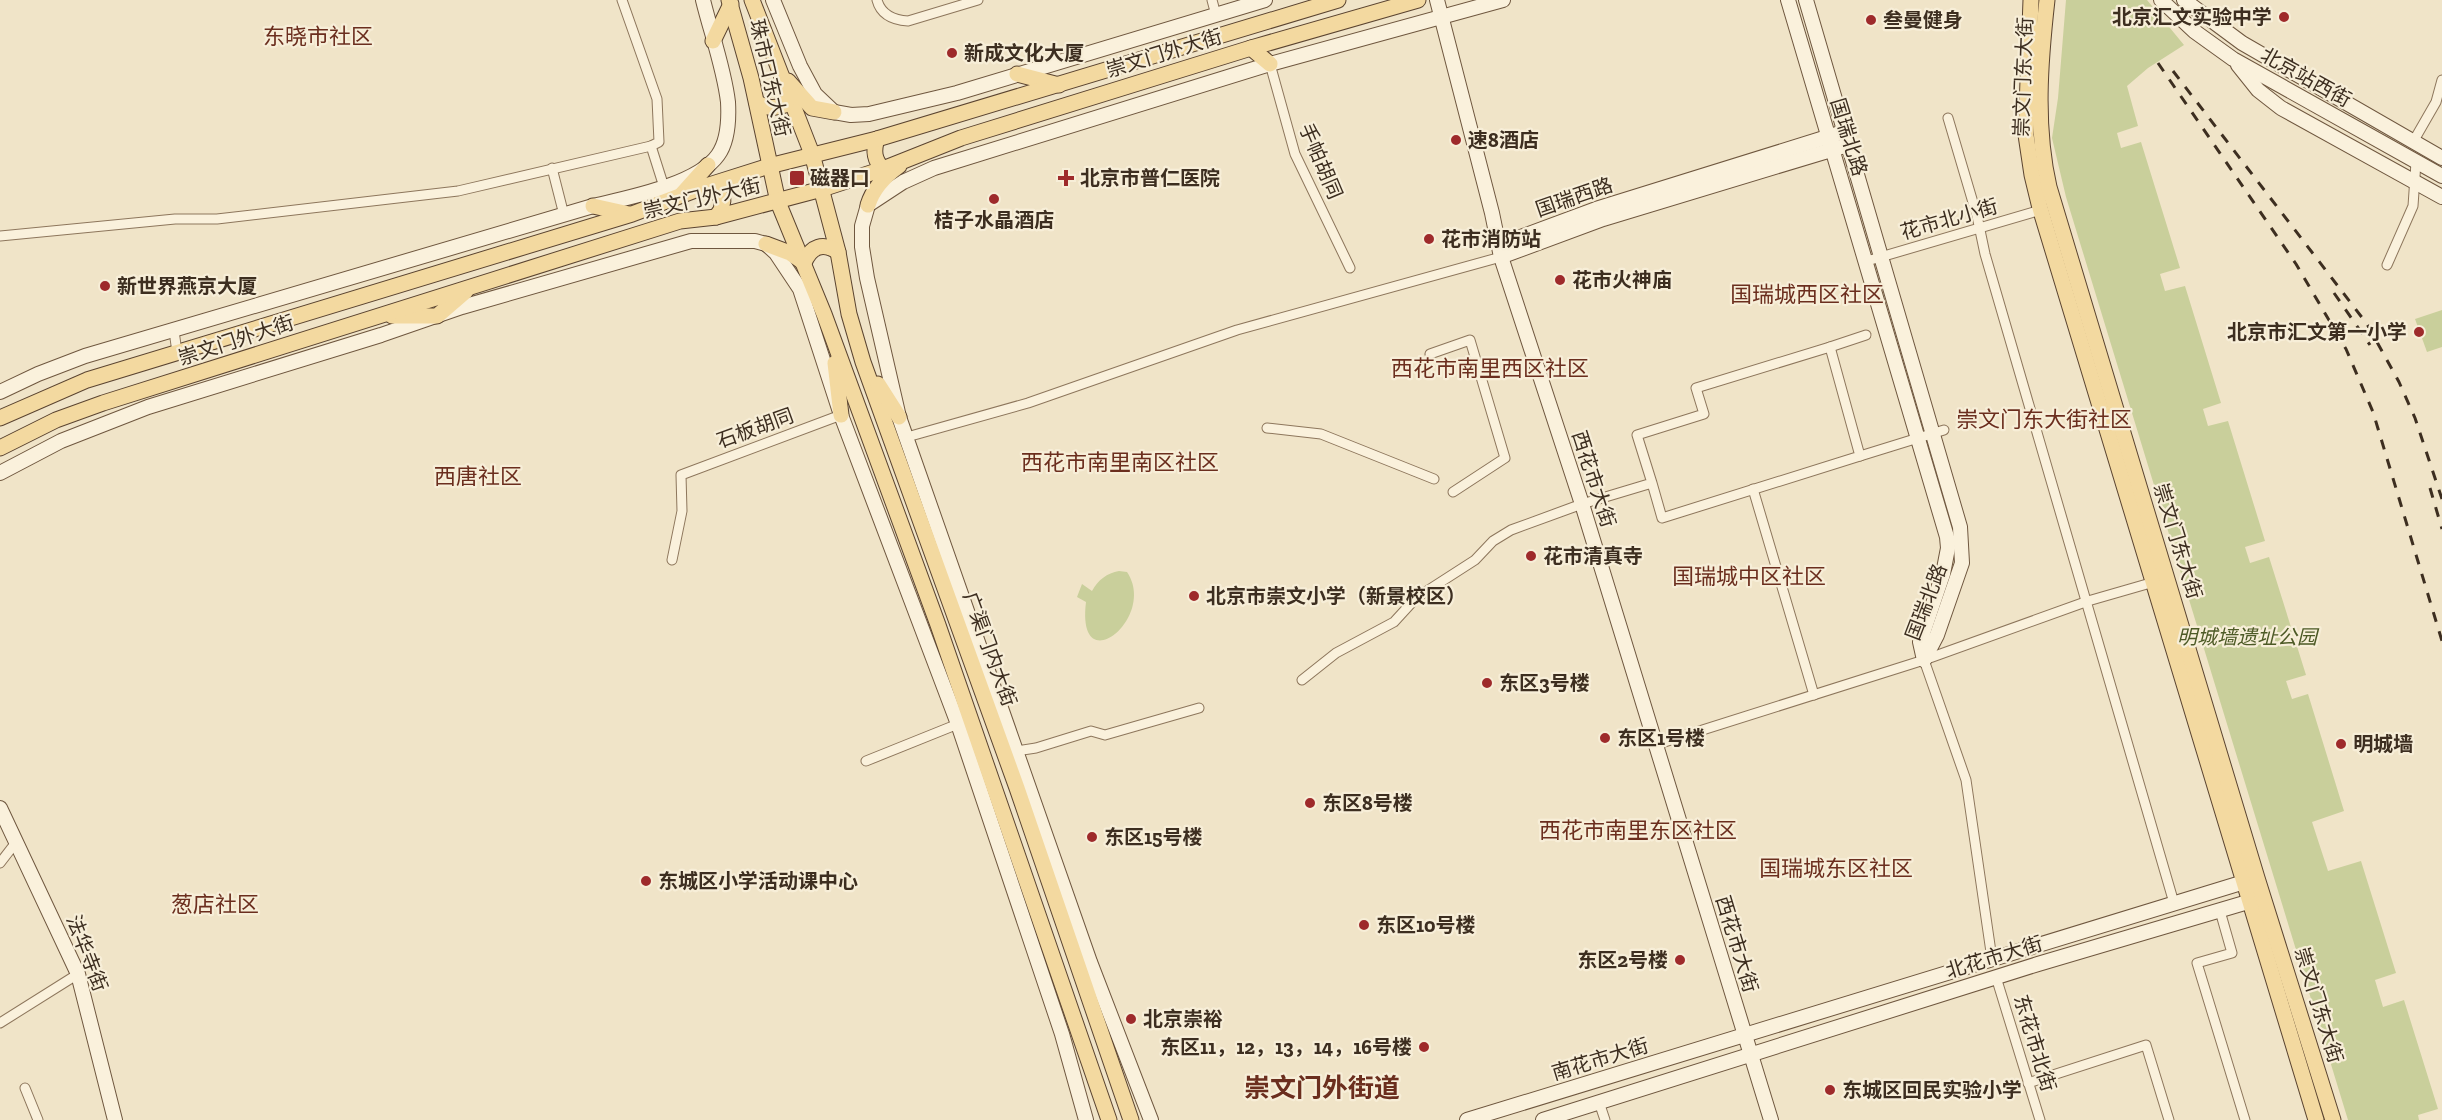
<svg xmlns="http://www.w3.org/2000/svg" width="2442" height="1120" font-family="'Zilla Slab','Noto Sans SC',serif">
<rect width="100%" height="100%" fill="#f0e4c8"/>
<g fill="#c9cf9b">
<polygon points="2066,0 2147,0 2184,45 2148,68 2127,86 2138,126 2117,133 2121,148 2141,142 2180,268 2160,274 2165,291 2185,286 2221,403 2203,409 2208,426 2228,421 2265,541 2245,547 2250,563 2269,557 2306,675 2286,681 2292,699 2308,694 2344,811 2312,822 2328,871 2361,861 2396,973 2375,980 2383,1007 2404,1000 2438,1109 2418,1115 2419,1120 2348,1120 2066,197 2052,138 2058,98"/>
<polygon points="2442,310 2442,347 2427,352 2415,319"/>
<path d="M1119,571L1127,572C1158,618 1076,683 1086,602L1077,597L1082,584L1092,591C1098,580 1107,573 1119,571Z"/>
</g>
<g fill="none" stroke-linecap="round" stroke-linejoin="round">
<g stroke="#8d765c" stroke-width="11">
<g id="street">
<polyline points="622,0 657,99 659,142 651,146"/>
<path d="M877,0C881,15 893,20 908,21L978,0"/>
<polyline points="1212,0 1216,15"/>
<polyline points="1270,64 1295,154 1350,268"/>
<polyline points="1948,118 1977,216 1985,254 2174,903"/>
<polyline points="2413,142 2436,102 2442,80"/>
<polyline points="552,168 564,215"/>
<polyline points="0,236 175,219 217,219 458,191 651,146 664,187"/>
<polyline points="1867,261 2041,210"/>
<polyline points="2387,265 2413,206 2416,162"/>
<polyline points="174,331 177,352"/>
<polyline points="1830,347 1866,335"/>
<polyline points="1430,354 1470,340 1505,458 1453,492"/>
<polyline points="1267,428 1321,434 1434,479"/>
<polyline points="907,437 1028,403 1237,330 1501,257"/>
<polyline points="1860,456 1944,430"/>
<polyline points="1753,489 1814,695"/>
<polyline points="672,560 682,511 681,475 841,415"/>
<polyline points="1924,660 1966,780 1992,959"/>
<polyline points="1302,680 1336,653 1394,622 1416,598 1475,560 1493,541 1511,530 1582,504 1652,483 1637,435 1704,414 1696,388 1830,347 1860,456 1662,518 1652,483"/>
<polyline points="1655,745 1924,660 2088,601 2154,582"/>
<polyline points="1016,751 1036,748 1091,731 1105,735 1199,708"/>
<polyline points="866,761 958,724"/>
<polyline points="0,863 17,841"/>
<polyline points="2220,911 2232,953 2197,963 2245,1120"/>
<polyline points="1996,977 2040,1120"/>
<polyline points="0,1023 78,974"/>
<polyline points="2028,1083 2146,1045 2169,1120"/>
<polyline points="25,1088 38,1120"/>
<polyline points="1599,1102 1605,1120"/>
</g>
</g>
<g stroke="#6f573f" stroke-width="16">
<g id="secondary">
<polyline points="773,0 800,66 815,94 834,112 851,115 869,114 957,93 1265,0"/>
<polyline points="1437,0 1492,213 1501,257 1582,504 1771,1120"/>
<polyline points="1788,0 1947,537 1948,548 1943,574 1920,642 1924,660"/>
<polyline points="1806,0 1960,527 1962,563 1937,635 1924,660"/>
<polyline points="2161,0 2194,31 2233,59 2442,176"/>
<polyline points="2184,0 2242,43 2442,158"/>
<polyline points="2238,65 2258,90 2281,108 2442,197"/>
<polyline points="1503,256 1603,219 1841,147"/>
<polyline points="1501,257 1518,238 1596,209 1837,134"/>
<path d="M0,392L38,374L85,356L593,206C626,198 697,185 718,155C728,141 729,120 728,102C724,68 711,33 703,0"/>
<polyline points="0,473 61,441 148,407 381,335 462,307 691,241 755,241 766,244 776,253 800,289 841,415 958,724 1062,1034 1086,1120"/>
<polyline points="0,808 78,974 115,1120"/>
<polyline points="1151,1120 1090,962 899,417 867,278 862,247 862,226 868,205 903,182 934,168 1270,64 1503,0"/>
<polyline points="1467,1120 2254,879"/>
<polyline points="1543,1120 2038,964 2258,899"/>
</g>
</g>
<g stroke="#5b4430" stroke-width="17">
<g id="primary">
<polyline points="729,0 751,78 778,202 824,314 938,625 1109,1120"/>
<polyline points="752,0 812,154 838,252 849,314 863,362 1017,788 1131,1120"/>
<polyline points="2031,0 2026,135 2032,175 2040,208 2316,1120"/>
<path d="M2047,0C2040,62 2035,126 2049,187L2257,878L2333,1120"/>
<polyline points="713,41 731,4"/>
<polyline points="1251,48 1270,64"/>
<polyline points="1017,74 1059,85"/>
<polyline points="788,81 812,108 834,112"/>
<path d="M757,103C767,108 774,109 785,105L790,96"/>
<path d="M877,139C873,151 874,160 883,169"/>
<polyline points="706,186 715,190 723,200 721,210 716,217"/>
<polyline points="682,194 708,165"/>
<path d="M868,205C873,189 885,176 899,166"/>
<polyline points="593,206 629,214"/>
<path d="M766,244L790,253L804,263C811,246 823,242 838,252"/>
<polyline points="392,316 437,316 466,291"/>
<polyline points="835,363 841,415"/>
<polyline points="878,384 899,417"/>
<polyline points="0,418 87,380 632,214 706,186 769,166 877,139 1338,0"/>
<polyline points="0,448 56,420 103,403 680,221 716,217 822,189 883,169 961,138 1251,48 1418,0"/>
</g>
</g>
<use href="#street" stroke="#faf1dc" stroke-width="9"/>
<use href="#secondary" stroke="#faf1dc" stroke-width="14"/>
<use href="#primary" stroke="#f3d9a0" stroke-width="15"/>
<g stroke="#3d2e20" stroke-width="3" stroke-dasharray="10 10" stroke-linecap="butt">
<polyline points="2158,63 2296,264 2346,349 2373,412 2442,641"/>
<polyline points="2173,71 2367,324 2399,382 2415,418 2442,499"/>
<polyline points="2334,293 2370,345"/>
<polyline points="2430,488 2442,529"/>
</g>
</g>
<g fill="#9e2a2b" stroke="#f7eed8" stroke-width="2">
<circle cx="2284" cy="17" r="6"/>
<circle cx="1871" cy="20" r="6"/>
<circle cx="952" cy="53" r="6"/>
<circle cx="1456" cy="140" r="6"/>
<rect x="789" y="170" width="16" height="16" rx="3"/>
<path d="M1063 169h6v6h6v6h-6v6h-6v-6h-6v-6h6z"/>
<circle cx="994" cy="199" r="6"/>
<circle cx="1429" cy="239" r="6"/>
<circle cx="1560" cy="280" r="6"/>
<circle cx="105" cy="286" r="6"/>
<circle cx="2419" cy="332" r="6"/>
<circle cx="1531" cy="556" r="6"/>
<circle cx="1194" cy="596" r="6"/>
<circle cx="1487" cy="683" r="6"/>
<circle cx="1605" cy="738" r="6"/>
<circle cx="2341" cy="744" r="6"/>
<circle cx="1310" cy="803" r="6"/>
<circle cx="1092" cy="837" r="6"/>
<circle cx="646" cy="881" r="6"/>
<circle cx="1364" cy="925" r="6"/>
<circle cx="1680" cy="960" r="6"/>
<circle cx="1131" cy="1019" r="6"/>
<circle cx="1424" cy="1047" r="6"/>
<circle cx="1830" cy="1090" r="6"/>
</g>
<g text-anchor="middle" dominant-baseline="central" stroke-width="4.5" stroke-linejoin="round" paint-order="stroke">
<g font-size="20" font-weight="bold" fill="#3d2e20" stroke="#f7eed8" text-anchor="start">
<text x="2272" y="17" text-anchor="end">北京汇文实验中学</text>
<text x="1883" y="20">叁曼健身</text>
<text x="964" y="53">新成文化大厦</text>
<text x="1468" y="140">速8酒店</text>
<text x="810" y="178">磁器口</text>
<text x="1080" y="178">北京市普仁医院</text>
<text x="994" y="220" text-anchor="middle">桔子水晶酒店</text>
<text x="1441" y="239">花市消防站</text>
<text x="1572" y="280">花市火神庙</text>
<text x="117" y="286">新世界燕京大厦</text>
<text x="2407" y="332" text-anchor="end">北京市汇文第一小学</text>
<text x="1543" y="556">花市清真寺</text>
<text x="1206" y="596">北京市崇文小学（新景校区）</text>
<text x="1499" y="683">东区3号楼</text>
<text x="1617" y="738">东区1号楼</text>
<text x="2353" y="744">明城墙</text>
<text x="1322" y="803">东区8号楼</text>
<text x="1104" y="837">东区15号楼</text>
<text x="658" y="881">东城区小学活动课中心</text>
<text x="1376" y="925">东区10号楼</text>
<text x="1668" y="960" text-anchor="end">东区2号楼</text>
<text x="1143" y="1019">北京崇裕</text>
<text x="1412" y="1047" text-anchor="end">东区11，12，13，14，16号楼</text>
<text x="1842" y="1090">东城区回民实验小学</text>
</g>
<g font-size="20" fill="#3d2e20" stroke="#f7eed8">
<text transform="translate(1164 53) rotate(-17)">崇文门外大街</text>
<text transform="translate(2023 77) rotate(-88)">崇文门东大街</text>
<text transform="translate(2306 77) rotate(29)">北京站西街</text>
<text transform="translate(770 78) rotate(77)">珠市口东大街</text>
<text transform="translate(1849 137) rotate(73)">国瑞北路</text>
<text transform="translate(1321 161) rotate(67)">手帕胡同</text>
<text transform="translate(1574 197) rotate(-19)">国瑞西路</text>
<text transform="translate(702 198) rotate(-13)">崇文门外大街</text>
<text transform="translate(1949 219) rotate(-16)">花市北小街</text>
<text transform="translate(236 340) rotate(-18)">崇文门外大街</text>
<text transform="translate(755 428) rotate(-20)">石板胡同</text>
<text transform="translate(1594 479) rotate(72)">西花市大街</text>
<text transform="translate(2178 541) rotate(73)">崇文门东大街</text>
<text transform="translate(1926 602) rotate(-69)">国瑞北路</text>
<text transform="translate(990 649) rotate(70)">广渠门内大街</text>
<text transform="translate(1737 944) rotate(73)">西花市大街</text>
<text transform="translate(87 953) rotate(69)">法华寺街</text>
<text transform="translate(1994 957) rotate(-17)">北花市大街</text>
<text transform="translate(2319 1005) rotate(73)">崇文门东大街</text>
<text transform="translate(2035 1043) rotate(73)">东花市北街</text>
<text transform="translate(1600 1059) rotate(-17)">南花市大街</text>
</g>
<g font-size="20" font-style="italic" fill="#4d5a26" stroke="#f7eed8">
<text x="2247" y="637">明城墙遗址公园</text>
</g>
<g font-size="22" fill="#6b2e1e" stroke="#f7eed8">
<text x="318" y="36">东晓市社区</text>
<text x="1807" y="294">国瑞城西区社区</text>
<text x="1490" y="368">西花市南里西区社区</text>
<text x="2044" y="419">崇文门东大街社区</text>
<text x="1120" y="462">西花市南里南区社区</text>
<text x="478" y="476">西唐社区</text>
<text x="1749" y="576">国瑞城中区社区</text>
<text x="1638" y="830">西花市南里东区社区</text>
<text x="1836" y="868">国瑞城东区社区</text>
<text x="215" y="904">葱店社区</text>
</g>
<g font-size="26" font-weight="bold" fill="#6b2e1e" stroke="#f7eed8">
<text x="1322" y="1088">崇文门外街道</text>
</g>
</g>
</svg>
